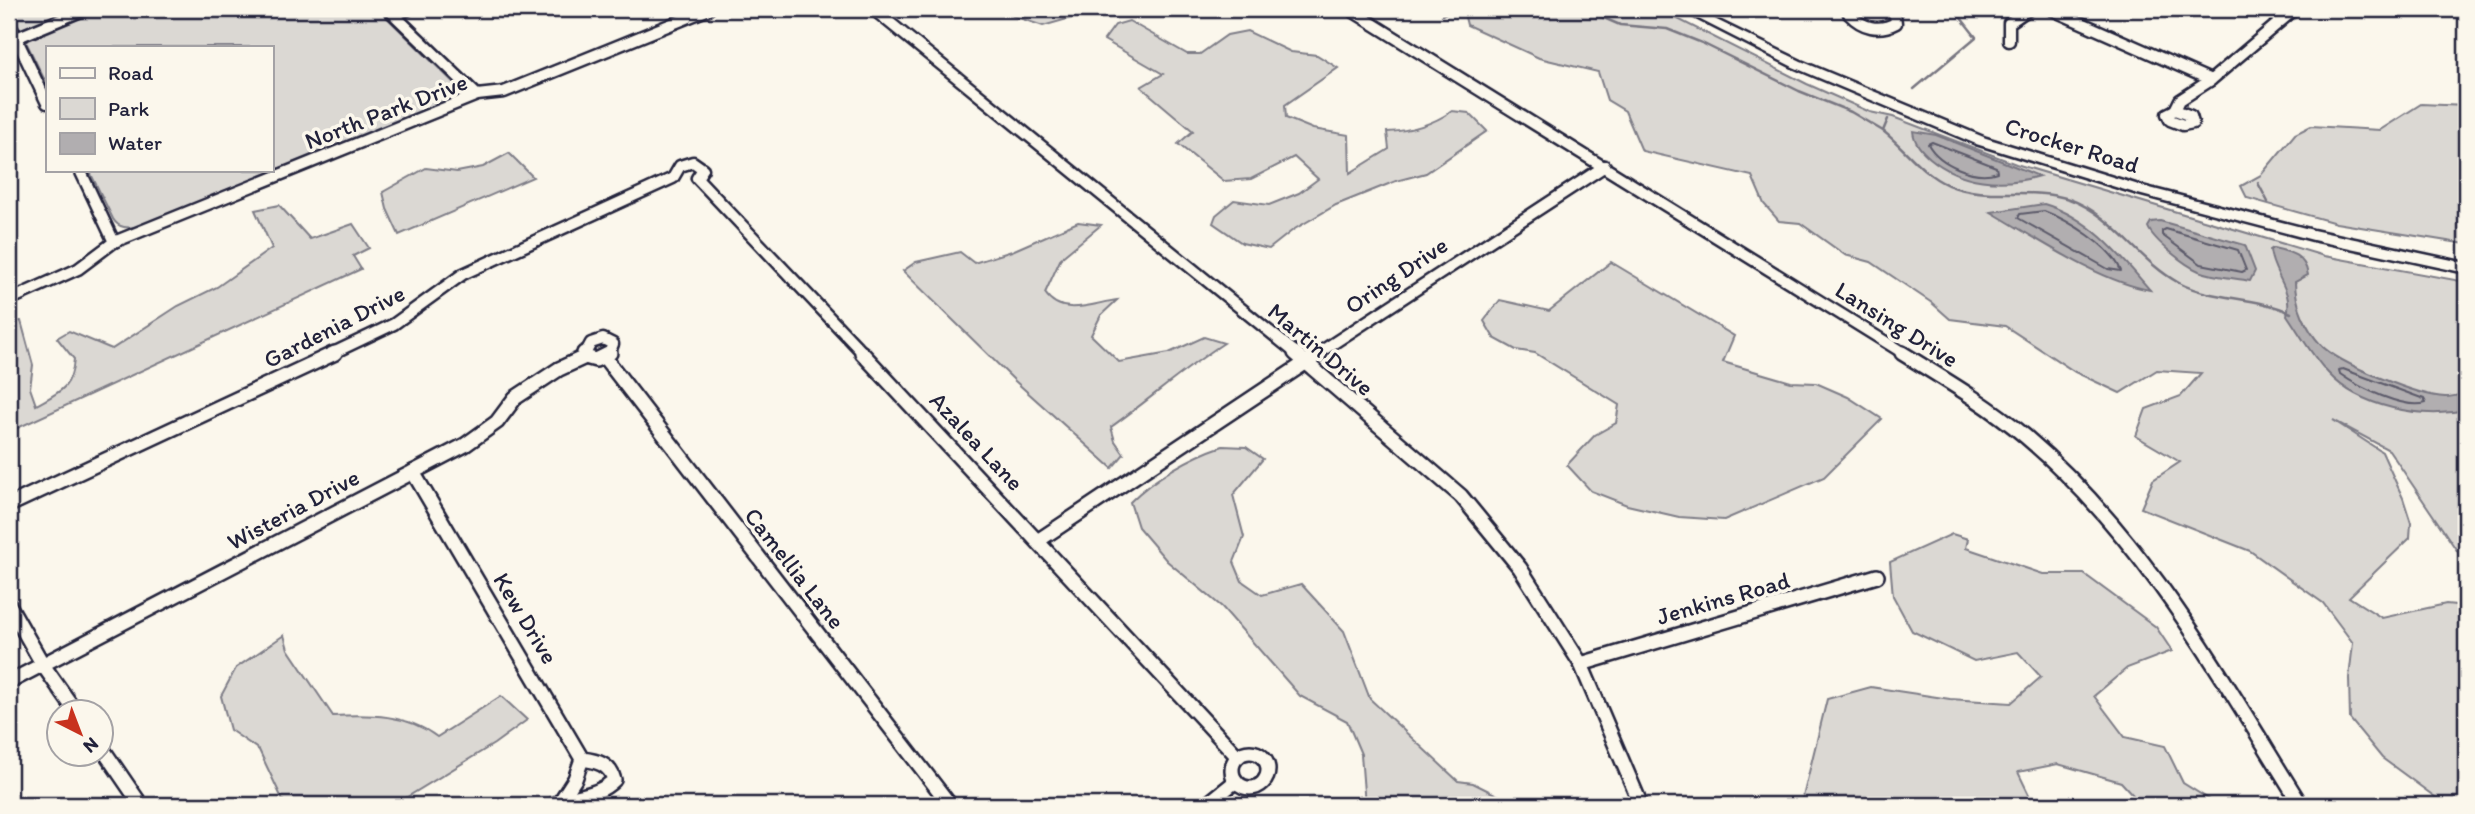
<svg xmlns="http://www.w3.org/2000/svg" width="2475" height="814" font-family="Itim,sans-serif">
<rect width="100%" height="100%" fill="#fbf7ec"/>
<filter id="ink" filterUnits="userSpaceOnUse"><feTurbulence type="fractalNoise" baseFrequency=".0143" numOctaves="2"/><feDisplacementMap in="SourceGraphic" scale="14" xChannelSelector="R" yChannelSelector="G"/><feConvolveMatrix kernelMatrix="1 2 1 2 8 2 1 2 1" color-interpolation-filters="sRGB"/></filter>
<g filter="url(#ink)">
<g fill="#dbd8d3" stroke="#7e7d87" stroke-width="2">
<path d="M10,9H378L459,88L458,94L447,102L139,227C128,228 119,229 113,219L89,170H271V47H47V85Z"/>
<polygon points="1017,9 1102,9 1043,26 1013,16"/>
<polygon points="1458,9 1658,9 1807,84 1870,112 1893,117 2016,164 2324,256 2466,282 2466,564 2389,450 2333,420 2382,452 2403,498 2411,523 2410,538 2349,597 2382,618 2446,604 2466,606 2466,805 2446,805 2382,758 2350,719 2349,678 2353,643 2323,603 2250,551 2141,508 2153,480 2180,462 2136,436 2146,409 2181,396 2201,373 2157,370 2120,393 2075,372 2005,326 1950,319 1932,303 1871,262 1845,255 1800,223 1779,221 1764,204 1752,176 1642,151 1625,111 1607,100 1598,72 1539,58 1467,25 1464,13"/>
<path d="M1129,21L1187,54H1200L1227,35L1247,31L1291,52L1317,55L1338,68L1285,105L1286,118L1313,129L1349,135L1350,173L1389,149L1387,132C1410,131 1433,124 1452,111L1469,113L1487,131L1426,173L1396,181L1336,205L1293,230L1269,249L1242,243L1213,223L1216,215L1234,200L1269,205L1299,193L1318,179L1294,157L1251,179L1224,181L1178,144L1193,131L1141,87L1163,74L1104,40L1115,25Z"/>
<polygon points="2421,104 2466,106 2466,244 2336,223 2247,198 2241,186 2261,175 2295,134 2311,126 2380,130"/>
<polygon points="509,153 533,177 399,235 387,209 383,192 426,168 457,172 483,167"/>
<path d="M279,205L310,239L353,224L369,248L353,256L361,269L9,432V395L12,394L9,322L21,321L33,365L30,388L36,405C60,392 72,388 74,359L57,338L69,331L112,349L178,306L217,287L272,248L255,210Z"/>
<path d="M1078,222L1101,225L1061,258L1045,293C1062,318 1093,303 1117,300L1101,315L1091,335L1119,362L1169,353L1204,337L1224,343C1184,369 1149,400 1111,427L1115,441L1124,454L1112,468L1015,381L903,271L916,262L960,252L974,263L1012,251Z"/>
<polygon points="1611,262 1734,336 1723,362 1791,382 1816,383 1848,397 1882,419 1824,477 1724,520 1679,517 1627,505 1591,491 1567,465 1595,435 1616,423 1619,405 1535,353 1516,350 1494,338 1484,321 1500,300 1549,311"/>
<path d="M1223,446L1246,447L1263,459L1233,495L1244,537L1234,562L1242,581L1262,595L1301,584L1344,631L1370,699L1458,781L1473,783L1517,805H1365L1361,754L1347,721L1300,696L1222,607L1167,561L1138,527L1130,502C1154,478 1190,457 1223,446Z"/>
<polygon points="1952,534 1968,539 1966,548 2043,574 2084,574 2156,627 2172,651 2127,668 2094,696 2125,737 2165,746 2183,783 2218,805 2142,805 2121,782 2058,764 2018,772 2034,805 1801,805 1827,699 1871,687 1950,699 2011,703 2041,677 2018,652 1974,661 1912,631 1893,596 1890,562"/>
<path d="M284,635L288,649L333,716C370,714 407,714 437,737L501,696L527,720L494,744L394,805H285L259,750L230,730L221,696L236,668Z"/>
</g>
<g fill="#b1aeb0" stroke="#787681" stroke-width="2">
<path d="M1913,131L1936,135L2039,176C2002,187 1960,183 1930,158C1922,151 1914,143 1913,131Z"/>
<path d="M2044,204C2089,217 2120,255 2150,290C2100,282 2036,238 1991,212Z"/>
<path d="M2160,221L2245,245L2255,271L2250,281C2234,278 2214,277 2199,271C2186,266 2153,240 2148,227L2151,222Z"/>
<path d="M2273,248C2291,252 2305,255 2308,275L2295,282C2295,304 2306,329 2321,345C2339,364 2419,396 2445,397C2453,397 2459,395 2466,393V410C2422,419 2360,408 2328,373C2312,356 2300,334 2287,315C2294,290 2272,274 2270,250Z"/>
</g>
<g fill="none" stroke-linecap="round" stroke-linejoin="round">
<g stroke="#5b5a6a" stroke-width="2">
<path d="M1932,142L1996,167L1997,172C1975,180 1939,164 1928,144Z"/>
<path d="M2044,211C2068,220 2112,246 2121,271L2108,269L2018,218L2020,214Z"/>
<polygon points="2166,229 2238,250 2246,270 2242,272 2201,264 2162,235 2162,231"/>
<path d="M2343,369L2424,399L2426,403C2405,410 2358,387 2340,374L2339,370Z"/>
</g>
<g stroke="#787681" stroke-width="2.5">
<polyline points="1583,9 1620,25 1667,29 1702,43 1799,91 1851,112 1883,131"/>
<polyline points="1442,15 1454,9"/>
<polyline points="1914,89 1976,37 1954,9"/>
<path d="M1888,119L1883,131C1905,148 1922,174 1948,185C1987,201 2030,186 2069,199C2114,215 2138,261 2179,283C2214,301 2255,296 2291,313"/>
<polyline points="2258,183 2268,202"/>
</g>
<g stroke="#22223b" stroke-width="15">
<g id="minor-far1">
<polyline points="388,9 477,95"/>
<polyline points="873,9 1297,354"/>
<polyline points="1349,9 1905,354"/>
<path d="M1850,9L1849,14C1862,28 1879,32 1896,23L1895,15L1889,9"/>
<polyline points="2050,9 2211,80"/>
<polyline points="395,15 409,9"/>
<polyline points="9,23 47,103"/>
<polyline points="16,38 86,9"/>
<polyline points="2009,41 2009,23 2029,9"/>
<polyline points="2175,110 2180,100 2211,80 2295,9"/>
<polygon points="2175,110 2191,116 2193,123 2183,125 2170,120 2167,114"/>
<polyline points="80,170 114,242"/>
<polyline points="9,300 78,269 114,242 477,95 504,92 709,9"/>
<polyline points="331,354 394,324 463,274 673,178 680,166 693,162 703,169 697,178 864,354"/>
<polyline points="585,354 591,343 603,339 613,344 609,354"/>
<polyline points="1317,354 1605,166"/>
</g>
</g>
<g stroke="#22223b" stroke-width="18">
<g id="minor">
<polyline points="584,353 585,357 596,360 610,353"/>
<polyline points="862,353 1238,757"/>
<polyline points="1295,353 1461,496 1520,568 1581,664 1641,805"/>
<path d="M1902,353C1944,379 1987,404 2025,436C2144,537 2220,675 2301,805"/>
<polyline points="605,358 950,805"/>
<path d="M413,472L582,759C597,761 610,764 614,780C596,798 574,794 553,805"/>
<polyline points="9,505 335,353"/>
<polyline points="1039,540 1320,353"/>
<polyline points="9,605 43,665 76,712"/>
<polyline points="1581,664 1877,576"/>
<polyline points="9,682 465,445 497,422 515,398 559,369 585,357"/>
<polyline points="102,748 141,805"/>
<circle cx="1250" cy="770" r="18"/>
<polyline points="562,799 575,779 582,759"/>
<polyline points="1206,805 1236,781"/>
</g>
</g>
<g stroke="#22223b" stroke-width="5">
<polygon id="major" points="1679,9 1694,9 1801,61 1986,138 2142,186 2313,230 2466,263 2466,273 2313,240 2138,194 1976,144 1793,67"/>
</g>
<use href="#minor-far1" stroke="#fbf7ec" stroke-width="10"/>
<use href="#minor" stroke="#fbf7ec" stroke-width="13"/>
<use href="#major" fill="#fbf7ec" fill-rule="evenodd"/>
</g>
</g>
<g text-anchor="middle" dominant-baseline="central" stroke-width="7" stroke-linejoin="round" paint-order="stroke">
<g font-size="24" fill="#22223b" stroke="#fbf7ec">
<text transform="translate(386 111) rotate(-21)">North Park Drive</text>
<text transform="translate(2072 145) rotate(17)">Crocker Road</text>
<text transform="translate(1396 275) rotate(-34)">Oring Drive</text>
<text transform="translate(1897 324) rotate(32)">Lansing Drive</text>
<text transform="translate(334 326) rotate(-27)">Gardenia Drive</text>
<text transform="translate(1321 349) rotate(40)">Martin Drive</text>
<text transform="translate(977 441) rotate(47)">Azalea Lane</text>
<text transform="translate(293 509) rotate(-28)">Wisteria Drive</text>
<text transform="translate(795 568) rotate(52)">Camellia Lane</text>
<text transform="translate(1723 598) rotate(-16)">Jenkins Road</text>
<text transform="translate(526 618) rotate(59)">Kew Drive</text>
</g>
</g>
<rect width="2475" height="814" fill="none" stroke="#fbf7ec" stroke-width="35"/>
<rect x="18" y="18" width="2440" height="779" fill="none" stroke="#22223b" stroke-width="2.5" filter="url(#ink)"/>
<rect x="46" y="46" width="228" height="126" fill="#fbf7ec" stroke="#a4a2a5" stroke-width="2"/>
<rect x="60" y="68" width="35" height="10" fill="#fbf7ec" stroke="#a4a2a5" stroke-width="2"/>
<text x="108" y="80" font-size="21" fill="#22223b">Road</text>
<rect x="60" y="98" width="35" height="21" fill="#dbd8d3" stroke="#a4a2a5" stroke-width="2"/>
<text x="108" y="116" font-size="21" fill="#22223b">Park</text>
<rect x="60" y="133" width="35" height="21" fill="#b1aeb0" stroke="#a4a2a5" stroke-width="2"/>
<text x="108" y="150" font-size="21" fill="#22223b">Water</text>
<g transform="translate(80 733) rotate(138)"><circle r="33" fill="#fbf7ec" stroke="#a4a2a5" stroke-width="2"/>
<path d="M0-5L12 26L0 18L-12 26Z" fill="#c8321e"/>
<text y="-10" font-size="19" font-weight="bold" text-anchor="middle" fill="#22223b">N</text>
</g>
</svg>
